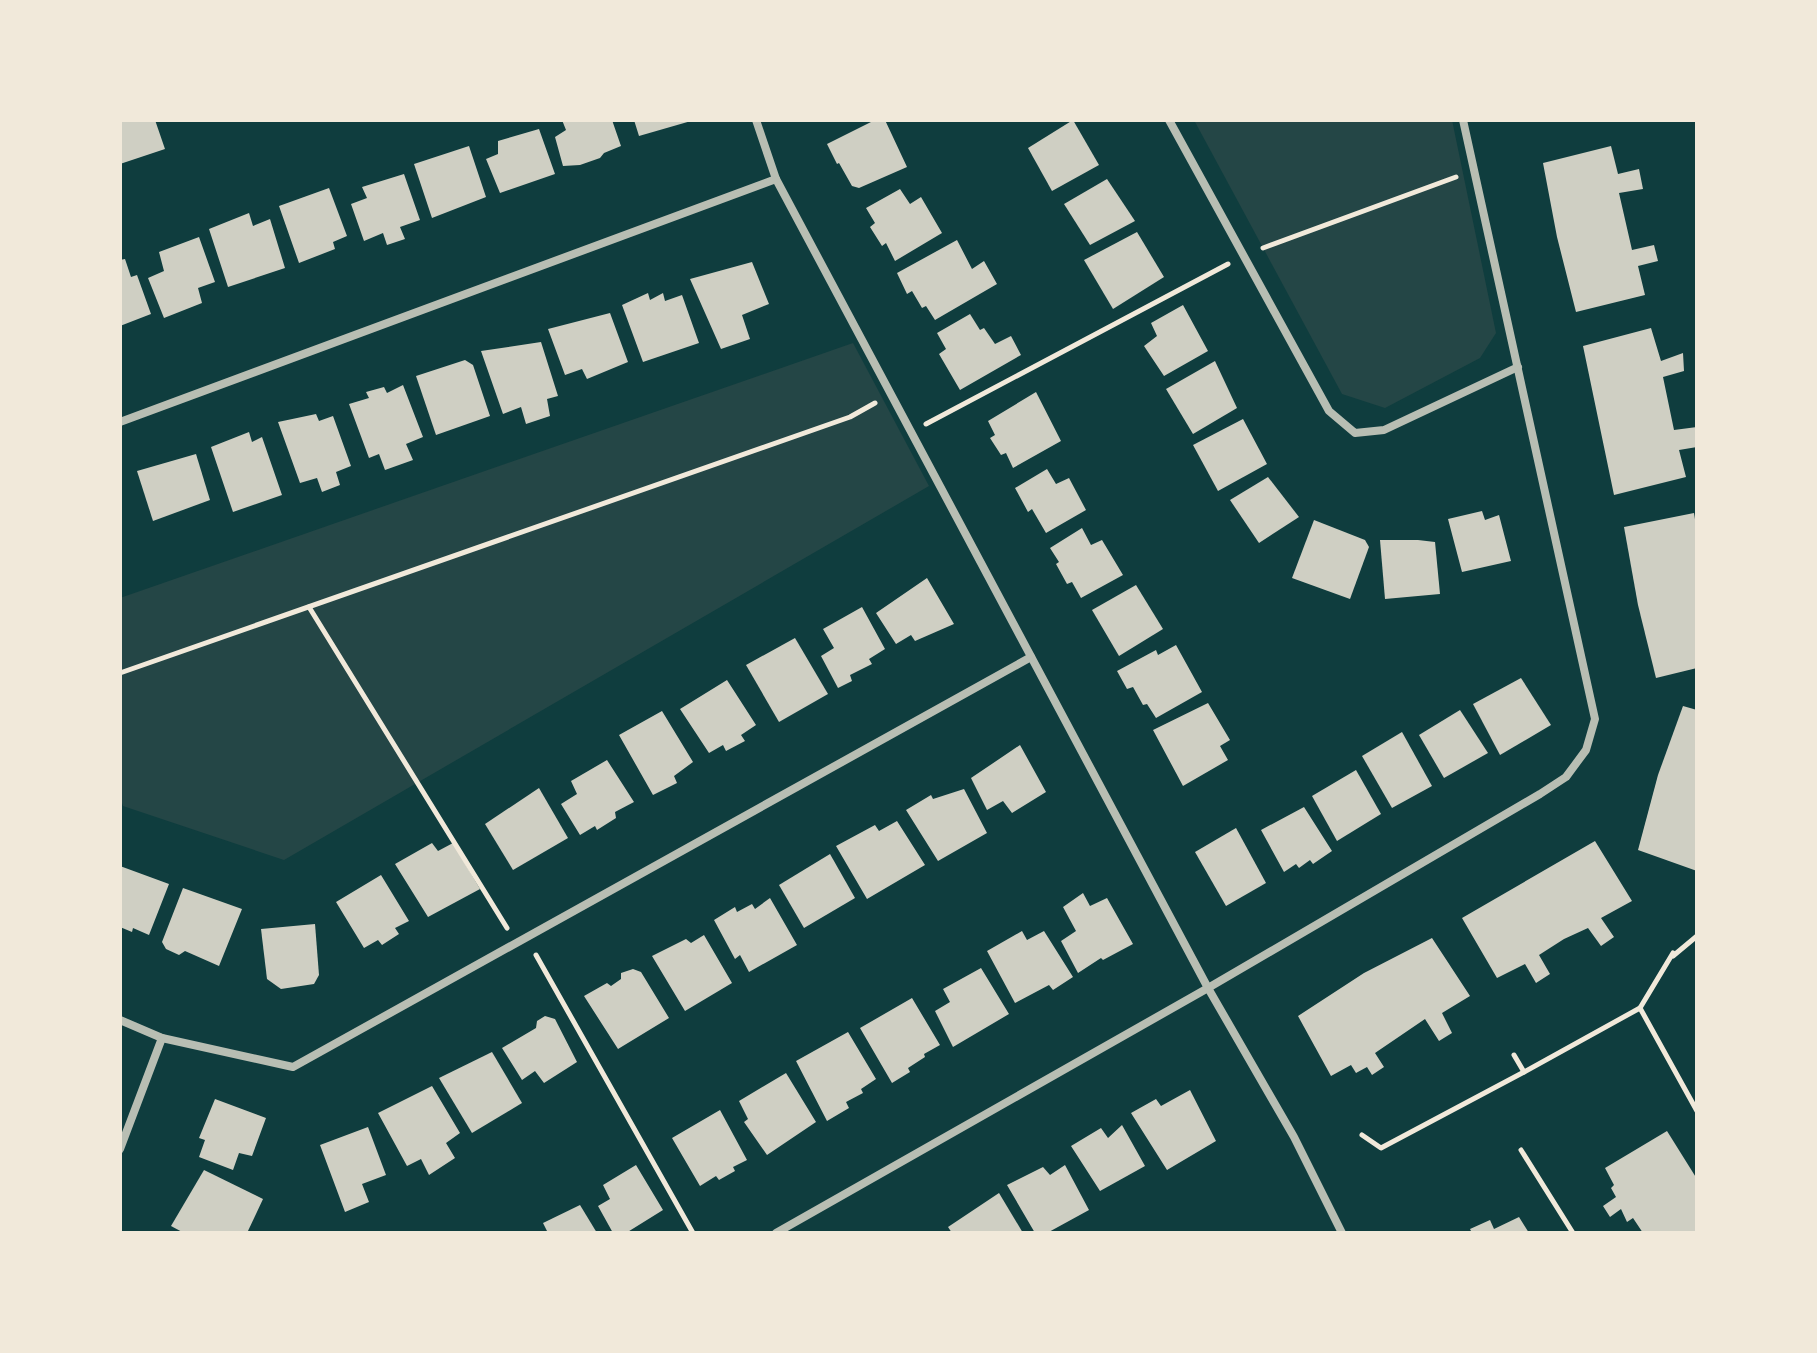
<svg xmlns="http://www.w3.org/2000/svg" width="1817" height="1353" font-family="'Fira Sans Condensed',sans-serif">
<rect width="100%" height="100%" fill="#0f3d3e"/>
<g fill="#244646">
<polygon points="1194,120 1452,120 1496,333 1480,358 1385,408 1342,394"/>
<polygon points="853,343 929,486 284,860 123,806 120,797 120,598"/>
</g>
<g fill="#cfcfc3">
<polygon points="120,120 155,120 165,149 120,164"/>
<polygon points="562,120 612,120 621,146 604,153 600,158 580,165 563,166 555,137 566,130"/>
<polygon points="634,120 691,120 691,121 639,136"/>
<polygon points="875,120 885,120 907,167 859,188 852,186 839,163 837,164 827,144"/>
<polygon points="1073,120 1099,165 1052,191 1028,148"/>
<polygon points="539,129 555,174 500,193 486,159 498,154 498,141"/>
<polygon points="469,146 486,197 432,218 414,164"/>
<polygon points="1611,146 1618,174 1639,169 1643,189 1619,193 1632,250 1654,245 1658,261 1638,266 1645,295 1576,312 1557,237 1543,163"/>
<polygon points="404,174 420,220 400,227 405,239 387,245 383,233 364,241 351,204 367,198 362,187"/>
<polygon points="1107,179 1135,221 1090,245 1064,204"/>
<polygon points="329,188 347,236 333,242 335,249 299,263 279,206"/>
<polygon points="900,189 910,204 921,197 942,233 895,261 886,243 882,246 870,227 875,223 866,208"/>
<polygon points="249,213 253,226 270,219 285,268 228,287 209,229"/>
<polygon points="1137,232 1164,277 1113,309 1084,260"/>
<polygon points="199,237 215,282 198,288 202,303 164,318 148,278 164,271 159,252"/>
<polygon points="957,240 972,269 984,261 997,284 935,320 926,306 922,308 912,291 907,294 897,273"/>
<polygon points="125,259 131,277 137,275 151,314 120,326 120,260"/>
<polygon points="752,262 769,304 742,315 750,339 721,349 690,279"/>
<polygon points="648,293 650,300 663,293 665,301 682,295 699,343 643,362 622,305"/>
<polygon points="1183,305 1208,351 1164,376 1144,346 1157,336 1151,323"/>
<polygon points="610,313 628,362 587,379 582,369 565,375 548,329"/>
<polygon points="970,314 980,330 984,328 995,344 1011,336 1021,355 960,390 939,354 946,349 937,333"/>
<polygon points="1651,328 1661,361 1683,353 1684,371 1663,377 1674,430 1697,427 1697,447 1679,450 1686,477 1614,495 1583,346"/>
<polygon points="541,342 558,396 547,399 550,416 526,424 521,407 503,414 481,351"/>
<polygon points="465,360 473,365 490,416 436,435 416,376"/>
<polygon points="1215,361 1237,408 1193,434 1166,389"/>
<polygon points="403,385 423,437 406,444 413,460 385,470 379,454 369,458 349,404 369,398 366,392 384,387 387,393"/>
<polygon points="1036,392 1061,441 1013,468 1006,453 1001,455 990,438 995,435 988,421"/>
<polygon points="316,414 319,421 333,416 351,466 336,472 340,485 322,492 317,478 300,483 278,422"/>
<polygon points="1243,419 1267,464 1218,491 1193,445"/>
<polygon points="249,432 252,442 262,437 282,495 233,512 211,447"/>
<polygon points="196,454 210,500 153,521 137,471"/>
<polygon points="1047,469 1056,484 1069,478 1086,510 1046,533 1032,509 1028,512 1015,488"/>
<polygon points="1268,477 1299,517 1259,543 1230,500"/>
<polygon points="1482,511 1485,520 1499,515 1511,561 1462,572 1448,519"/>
<polygon points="1694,513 1697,532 1697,668 1656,678 1638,605 1624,527"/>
<polygon points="1314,520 1365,540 1369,547 1350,599 1292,578"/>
<polygon points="1082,528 1091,545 1102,540 1123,575 1081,598 1072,582 1067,584 1056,564 1059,562 1050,548"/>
<polygon points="1380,540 1418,540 1435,542 1440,594 1385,599"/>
<polygon points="927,578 954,624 915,641 911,635 896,644 876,613"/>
<polygon points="1136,585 1163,629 1119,656 1092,610"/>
<polygon points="862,607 885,649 869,659 872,664 850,675 852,681 838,688 821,656 834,648 823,629"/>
<polygon points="795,638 828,694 779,722 746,665"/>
<polygon points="1176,645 1202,692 1156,718 1147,704 1143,705 1133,687 1127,689 1117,671 1156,650 1158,655"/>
<polygon points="1521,678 1551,725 1500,755 1473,704"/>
<polygon points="727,680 756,725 741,735 745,741 726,751 723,745 709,753 680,709"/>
<polygon points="1208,703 1230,740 1220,746 1228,760 1183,786 1153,730"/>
<polygon points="1683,706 1697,710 1697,871 1638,850 1658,775"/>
<polygon points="1460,710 1488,753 1444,778 1419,735"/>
<polygon points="662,711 693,762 674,776 677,783 653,795 619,735"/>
<polygon points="1402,732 1432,786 1392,808 1362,756"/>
<polygon points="1020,745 1046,792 1012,813 1003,801 987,810 971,778"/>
<polygon points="607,760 634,802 615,812 616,818 597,830 595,826 580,835 561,804 577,794 571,781"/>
<polygon points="1356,770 1381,814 1337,841 1312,796"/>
<polygon points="539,788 568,838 513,870 485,824"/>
<polygon points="964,789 987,833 938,861 906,810 931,795 933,799"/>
<polygon points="1304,807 1332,851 1313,864 1310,860 1299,868 1296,864 1284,872 1261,830"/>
<polygon points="897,821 925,865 867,899 836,846 875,825 879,831"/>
<polygon points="1236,828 1266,883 1226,906 1195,852"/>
<polygon points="1595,841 1632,901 1601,918 1614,937 1601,946 1588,928 1564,939 1539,955 1550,974 1536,983 1525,964 1497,978 1462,918"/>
<polygon points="432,843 438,851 453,843 480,889 428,917 395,864"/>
<polygon points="830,854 855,898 804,928 779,885"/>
<polygon points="120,866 169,884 149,935 133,928 132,932 120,927"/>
<polygon points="381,875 409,921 395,928 399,934 382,945 378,940 364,948 336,902"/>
<polygon points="183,888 242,909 219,966 185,951 179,955 166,949 162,942"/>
<polygon points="1083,893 1090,906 1107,898 1133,944 1103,960 1101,958 1078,973 1061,941 1076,931 1063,907"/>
<polygon points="770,898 797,945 749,972 740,955 735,959 714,920 735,907 737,912 752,904 755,909"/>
<polygon points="315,924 319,975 314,984 281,989 267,979 261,929"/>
<polygon points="1022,931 1027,940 1044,931 1073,977 1053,990 1049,985 1015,1003 987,951"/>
<polygon points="704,935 732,983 685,1011 652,956 686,939 691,943"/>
<polygon points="1432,938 1470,996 1442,1013 1452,1033 1439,1041 1425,1019 1375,1053 1384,1067 1372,1075 1367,1067 1356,1073 1351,1065 1331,1076 1298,1016 1364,973"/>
<polygon points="981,968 1009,1014 953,1047 935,1011 950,1002 943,989"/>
<polygon points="633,969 641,972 669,1018 618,1049 584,996 607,983 611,986 621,979 621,973"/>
<polygon points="912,998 940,1045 924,1054 925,1057 908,1068 910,1072 892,1083 860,1028"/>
<polygon points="545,1016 555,1019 577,1062 544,1083 535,1071 522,1080 502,1048 536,1028 537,1021"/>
<polygon points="848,1032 876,1079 861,1089 863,1093 846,1102 849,1108 827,1121 796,1061"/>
<polygon points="492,1052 522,1103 472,1133 439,1078"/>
<polygon points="786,1073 816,1122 767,1155 744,1122 748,1119 739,1101"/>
<polygon points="432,1086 460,1133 446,1143 455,1158 429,1175 421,1159 407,1166 378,1113"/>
<polygon points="1190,1090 1216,1141 1167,1170 1131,1113 1156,1099 1161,1106"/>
<polygon points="215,1099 266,1118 252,1156 239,1153 233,1170 199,1157 205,1140 199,1138"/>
<polygon points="720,1110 747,1160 733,1167 735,1171 719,1180 716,1176 700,1186 672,1138"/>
<polygon points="1122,1125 1145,1166 1100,1191 1071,1146 1101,1128 1108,1138"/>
<polygon points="368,1127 386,1175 362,1184 369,1202 345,1212 320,1145"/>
<polygon points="1667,1131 1697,1179 1697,1233 1643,1233 1633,1218 1627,1222 1621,1209 1610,1217 1603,1206 1616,1197 1611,1188 1614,1185 1605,1168"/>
<polygon points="636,1165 663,1210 626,1233 613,1233 598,1206 610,1199 603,1185"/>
<polygon points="1065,1165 1089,1210 1047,1233 1035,1233 1007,1185 1043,1167 1050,1175"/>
<polygon points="204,1170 263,1199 247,1233 184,1233 171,1226"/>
<polygon points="999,1193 1023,1233 952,1233 948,1227"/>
<polygon points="580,1205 597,1233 548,1233 543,1223"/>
<polygon points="1519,1217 1529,1233 1472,1233 1470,1229 1490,1220 1494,1229"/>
</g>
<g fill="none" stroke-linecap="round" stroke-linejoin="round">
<g stroke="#f1e9da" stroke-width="5">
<polyline points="1263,248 1456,177"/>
<polyline points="926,424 1228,264"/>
<polyline points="309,607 507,928"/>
<polyline points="120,673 850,417 875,403"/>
<polyline points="1673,953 1640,1008 1697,1111"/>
<polyline points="536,955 693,1233"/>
<polyline points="1673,956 1697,936"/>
<polyline points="1514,1055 1524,1072 1640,1008"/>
<polyline points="1362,1135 1381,1148 1524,1072"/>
<polyline points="1521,1150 1573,1233"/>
</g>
<g stroke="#b8beb3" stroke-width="8">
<polyline points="756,120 776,179 1208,988 1294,1137 1342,1233"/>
<polyline points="1169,120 1329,411 1355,433 1384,430 1518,367"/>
<polyline points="120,422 776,179"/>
<polyline points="120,1020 162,1038 293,1067 1031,657"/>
<polyline points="120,1149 162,1038"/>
<polyline points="776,1233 1208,988 1540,794 1566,777 1586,750 1595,719 1463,120"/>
</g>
</g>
<rect width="1817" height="1353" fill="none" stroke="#f1e9da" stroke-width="244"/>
</svg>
